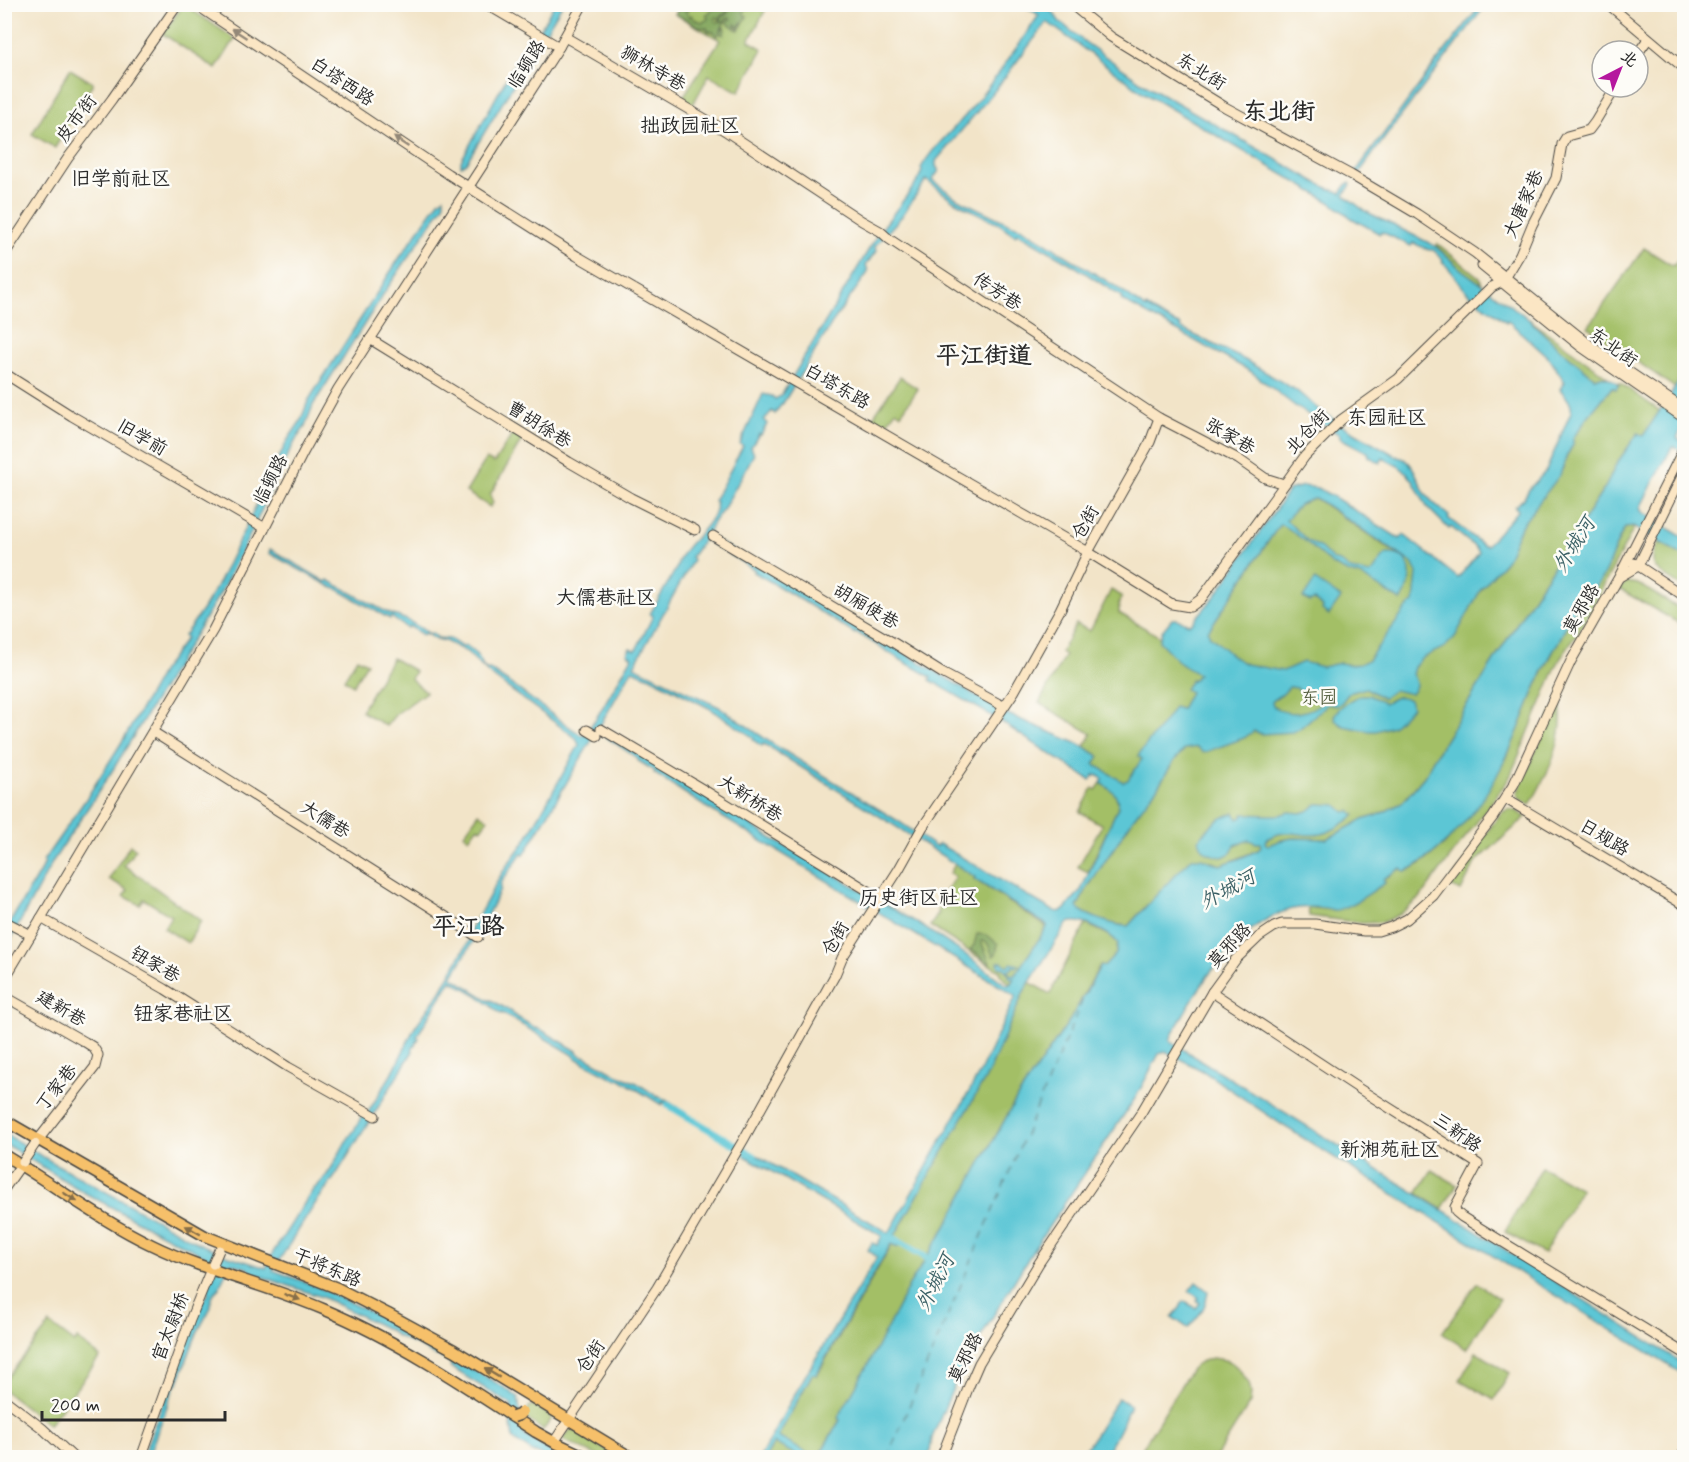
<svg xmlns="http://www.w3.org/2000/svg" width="1689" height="1462" font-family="Mynerve,'LXGW WenKai TC',sans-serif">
<rect width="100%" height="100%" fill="#fdfcf7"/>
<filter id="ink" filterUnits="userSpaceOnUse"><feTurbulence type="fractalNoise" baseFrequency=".0167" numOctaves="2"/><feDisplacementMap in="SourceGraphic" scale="12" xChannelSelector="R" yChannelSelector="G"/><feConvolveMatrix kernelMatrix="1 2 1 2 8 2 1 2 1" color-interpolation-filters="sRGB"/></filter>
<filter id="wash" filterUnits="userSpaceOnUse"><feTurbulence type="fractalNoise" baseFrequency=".008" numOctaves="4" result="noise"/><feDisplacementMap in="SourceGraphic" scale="24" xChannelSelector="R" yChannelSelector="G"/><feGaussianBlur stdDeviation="1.35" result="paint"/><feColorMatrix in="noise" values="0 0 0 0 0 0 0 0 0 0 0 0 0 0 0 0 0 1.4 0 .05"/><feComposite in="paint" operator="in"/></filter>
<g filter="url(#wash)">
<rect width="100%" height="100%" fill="#f2e4c8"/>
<g fill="#a3bf66" stroke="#677548" stroke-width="1.5">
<polygon points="675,4 768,5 749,41 763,49 739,92 709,75 692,106 681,100 720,40 675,14 678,10 673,7"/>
<polygon points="183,5 186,6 235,39 216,69 163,34"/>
<polygon points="70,69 93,83 55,148 32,134"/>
<polygon points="1438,244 1480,278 1482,284 1462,270 1436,246"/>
<polygon points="1644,248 1673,266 1684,252 1684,365 1682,368 1684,370 1684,374 1675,388 1588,327"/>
<polygon points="1529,319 1609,378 1600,376 1595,378 1559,348"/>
<polygon points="900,377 918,389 901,414 896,410 884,427 871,420"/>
<path d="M1620,383L1660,411L1643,437L1638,434L1617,463L1606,486L1529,604L1432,761L1427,773L1402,803L1376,816L1362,820L1327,839L1293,838L1282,840L1227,863L1220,865L1213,862L1146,906L1128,926C1113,926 1090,917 1078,909L1077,907L1088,887L1133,819L1144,804L1120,781L1093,764L1099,756L1084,747L1092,734L1039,703L1065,655L1061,652L1076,624L1090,631L1111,590L1122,596L1119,602V613L1160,637L1210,628L1280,524L1300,504L1309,500L1316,499L1394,552L1476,597L1488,579L1504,563L1521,526L1563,468L1567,455L1573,445V438L1586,419L1612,387L1616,389Z"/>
<polygon points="514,432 523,438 490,495 493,503 490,507 466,492 486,459 494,463"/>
<polygon points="1628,527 1634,528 1581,628 1563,654 1555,669 1509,779 1420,898 1400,914 1383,922 1363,923 1309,916 1308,907 1331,910 1385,882 1383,880 1401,868 1405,872 1420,864 1445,844 1486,793 1507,757 1540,678 1569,620 1586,595 1599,583 1624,529"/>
<path d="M1659,542L1684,556V588C1664,574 1642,570 1659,542Z"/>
<polygon points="1626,582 1638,584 1684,611 1684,626 1619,589"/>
<polygon points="357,658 367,663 353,685 344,679"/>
<polygon points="392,658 415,671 411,679 426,692 396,714 386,726 361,711"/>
<path d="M1560,695C1560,704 1562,714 1561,724C1559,753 1544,780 1530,805L1520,799L1517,794Z"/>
<polygon points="1101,783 1115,793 1119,805 1088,872 1078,867 1102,825 1080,812 1093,788 1096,790"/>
<polygon points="1508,809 1516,811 1526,817 1475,863 1461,891 1448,885 1501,813"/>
<polygon points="479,813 488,819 481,829 477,827 469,838 464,834"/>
<polygon points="130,845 136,849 124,865 201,921 188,943 164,928 171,916 144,899 140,905 124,896 128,890 109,879"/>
<polygon points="955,864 975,877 974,879 1047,927 1010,984 1000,974 1001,972 930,926 939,913 937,911 946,899 943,896 955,877 950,873"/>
<polygon points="1086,924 1111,936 1118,943 1116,954 1105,966 1100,965 1070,1020 1018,1096 945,1228 910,1284 871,1359 838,1418 840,1420 818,1457 766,1458 813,1373 817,1375 892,1244 897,1247 894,1237 989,1072 1024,991 1029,982 1050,994"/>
<polygon points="1542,1167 1581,1189 1544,1254 1505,1232"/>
<polygon points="1432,1170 1457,1185 1442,1209 1417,1193"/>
<polygon points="1477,1283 1500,1299 1466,1349 1442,1333"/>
<polygon points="50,1324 75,1343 77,1339 100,1357 49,1425 5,1391 4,1381"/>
<polygon points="1476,1352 1510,1373 1494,1400 1460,1380"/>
<polygon points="1212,1358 1225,1360 1232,1363 1239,1369 1249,1383 1251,1392 1250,1403 1216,1457 1143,1457 1143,1447 1191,1369 1200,1362"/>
<polygon points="534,1405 551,1416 551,1420 543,1430 525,1418 524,1415 530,1406"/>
<polygon points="570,1430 575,1430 618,1457 600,1457 565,1441 563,1438"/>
</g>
<g fill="#82a65b" stroke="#566843" stroke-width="1.5">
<polygon points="680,5 684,5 685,12 684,5 689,5 687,12 689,17 691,15 694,19 702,22 707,20 708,18 706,15 713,9 705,5 719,7 717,5 713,5 723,5 727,7 727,5 741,5 740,6 742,8 742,5 748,5 747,8 746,6 743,7 746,9 744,12 745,16 747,16 739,30 736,29 741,27 742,22 738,27 735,24 735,28 726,22 731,19 730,18 726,19 724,22 721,20 722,17 727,14 731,6 727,12 721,16 720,20 717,17 715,19 715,21 717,22 722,21 724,23 720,32 724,27 725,29 724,35 719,33 717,37 714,32 708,31 707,28 700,27 675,14 681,6"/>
<polygon points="977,934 987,935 998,944 996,954 993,956 988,944 984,941 981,941 990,963 987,963 977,953 970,950 974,945"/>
</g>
<g fill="#5bc6d5" stroke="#437880" stroke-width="1.5" fill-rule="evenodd">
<polygon points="554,5 562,5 466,163 461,166 461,161 528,39 533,41"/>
<path d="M1023,5H1039L1053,12L1059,21L1085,42L1143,83L1321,185L1341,193L1348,183H1350L1351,185L1344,195L1365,211L1435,246L1462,270L1525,316L1559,348L1595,378C1603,374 1612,379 1619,384L1616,389L1612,387L1586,419L1573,438V445L1567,455L1560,475L1521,526L1507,559L1481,589L1455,637L1445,647L1422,658L1414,667L1412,674C1417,682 1418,686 1411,694L1394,690L1383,698L1366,688L1349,693L1342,702L1337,706L1329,703L1299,729L1293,732L1261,734L1254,731L1244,738L1203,753L1197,747L1185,749L1174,761L1157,788L1133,819L1088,887L1077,907C1083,915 1116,926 1128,926L1173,877L1192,858H1201L1220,865L1238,859L1258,850L1261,847L1260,843H1256L1249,840L1235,845L1231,853L1223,857C1212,856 1201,852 1199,839C1211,825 1217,818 1234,813L1238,819L1242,817L1243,814L1267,815H1280L1288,812L1301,813L1308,811L1317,804H1320L1337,805L1344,812L1350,811L1355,815C1347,822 1333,831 1322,834C1301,838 1286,826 1266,840L1265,843L1268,845L1282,840L1293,838L1327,839L1362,820L1376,816L1402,803L1427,773L1432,761L1529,604L1606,486L1617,463L1638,433L1643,436L1684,374V423L1677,438L1684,443V452L1676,447H1672L1640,508L1642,512L1684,538V556L1633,527L1625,528C1614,545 1611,565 1600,581C1594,590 1584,596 1578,605C1570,616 1565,629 1559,641C1552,653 1545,665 1540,678C1528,704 1519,732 1506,758C1485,802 1448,850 1405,872L1401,868L1383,879L1385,883C1371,892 1354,906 1337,910C1332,911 1328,908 1324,908C1313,907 1302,907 1292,909C1243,922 1209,970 1185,1012C1180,1021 1174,1030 1170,1040L1171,1042L1454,1217L1684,1364V1375L1284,1126L1203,1071L1165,1051L1159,1054L1136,1097L1034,1249L961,1369L932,1438L929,1457H818L840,1420L838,1418L871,1359L910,1284L945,1228L1018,1096L1070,1020L1101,965L1105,966L1116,954L1118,943C1110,933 1078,916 1067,924L1024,991L989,1072L894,1237L901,1241L898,1247L891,1244L816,1375L812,1374L778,1437L814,1457H800L774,1443L766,1457H760L801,1383L877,1257L868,1250L872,1243L877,1245L882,1236L745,1156L748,1150L889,1233L979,1074L1016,996L701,804L654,773L655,771L637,760V758L597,731L524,855L521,854L501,883L500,890L477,935L452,977L490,1001L491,1000L512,1012V1014L537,1029L538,1028L577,1051L576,1052L583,1057L585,1056L618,1075L637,1083L658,1097L659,1096L677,1107L675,1110L663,1102L662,1105L620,1079L617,1080L577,1059L572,1054L502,1013L501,1014L477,995L451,980L417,1036L419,1038L412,1050L413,1051L336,1175L315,1204L273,1270L318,1287L407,1330L505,1388L518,1398L524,1435L560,1457H543L535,1452L534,1453L513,1439L509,1411L512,1405L450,1367L452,1364L438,1356L437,1357L415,1344H413L393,1334V1332L322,1297L254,1274L247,1268L230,1263L219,1288L214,1293L211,1301V1307L197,1333L177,1385H175L148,1457H142L188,1338L202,1301L208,1295V1287L219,1263L169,1238L85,1193L5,1144L4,1133L45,1158L198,1243L226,1255L266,1268L272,1254L314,1188H315C329,1176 336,1159 345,1143C351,1134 360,1125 362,1113L367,1114L394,1070L415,1027L440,992L473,933L470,929C482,912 490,893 501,875C508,863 517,852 525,841L579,745L576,738L489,674L467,652L443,640L442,641L437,638L436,640L425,633L423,635L409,626L407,628L391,617L390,619L337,589L333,588L269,553L270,549L326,582L328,580L388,613L407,620L430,634L432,633L438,638L450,639L462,647L466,646C474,650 478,656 482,663L481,665L488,670L489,669C521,690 550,714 581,735L585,734L597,717L632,657L627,653L630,648L635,650L637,648L653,616L650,614L677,567C680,550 696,539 706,526C710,521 713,515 717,509L715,507L716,502L714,501L743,446L740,444L763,394L772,396L775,399L781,396L878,234L917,182L922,171L921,168C932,148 950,133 965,116C992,84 1016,49 1039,15ZM1047,22L1144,93L1330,202L1353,219L1380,234L1382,232L1411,246L1413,243L1429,250H1433L1443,259L1442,262C1453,270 1458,283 1467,292C1478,304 1494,311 1506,322L1507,320L1550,359L1565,382L1560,389C1565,396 1573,403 1571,412L1546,471L1530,488L1524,498L1515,507L1518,510L1487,545H1483L1448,518L1449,516C1442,510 1434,504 1428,497C1417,484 1416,460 1398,457L1342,425L1317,408L1297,391L1245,360L1180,328L1181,326C1169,321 1157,314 1146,307L1145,308L1115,286L1022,228L1010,224L958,199L932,180L939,171L936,166V161L996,89ZM926,180L954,201L999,224L1015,235L1018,233L1073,265L1122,297L1121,300L1250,371L1295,406L1340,435V438L1369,453L1368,456L1380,463L1383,458L1398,466L1407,473L1413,481L1427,507L1449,529L1451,527L1476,548L1479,552L1478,554L1458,578L1404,535L1400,539L1334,497L1317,488L1303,486L1289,490L1215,596L1192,623L1189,624L1177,619H1172L1162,631L1159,641L1181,664L1198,674L1193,681L1191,680L1185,689L1190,692L1181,709L1174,707C1164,725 1149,739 1138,756L1142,759L1128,780L1123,782L1094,764L1099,756L1081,745L1005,713L709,536V531L714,521L723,510L754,454L751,447L759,434L761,435L767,424L764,420L772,411L775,414L781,405H782L836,317L867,274L868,271L866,265L876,251L875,246L902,216ZM1313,499H1317L1412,563L1417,573L1414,602L1406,609L1368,660L1360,664L1352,665L1340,663L1322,667L1303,662L1283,671L1261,667L1246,664L1235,658L1210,636L1208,631L1280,524L1304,540L1333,565L1349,573L1361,576L1401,601C1414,583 1416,552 1387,554C1379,559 1377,569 1370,574L1351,570L1342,563L1333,560L1321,548L1308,541L1286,520L1300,504ZM704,539L755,570L754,572L798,598L855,634L856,632L901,660L931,677L930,680L992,716L1090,780L1095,774L1103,779L1101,783C1110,789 1119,794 1118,807L1081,890L1064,910L1058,912L1052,910L939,844L936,847L898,821L776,746L719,707L634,666L687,571L693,560L691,557ZM632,670L650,677L709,708L754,738L753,740L762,746L763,744L766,745C835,789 906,832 975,877L974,879L1047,925V927L1015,975L1009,974V971L1007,970L1012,969L1013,966L1016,967L1019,965L1012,963L1008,966L1002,962H998L999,967L1004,968L1010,976L1009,977L1012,979L1014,977L1012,983L1008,985L1005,984L968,956L914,921L771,838L718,803L598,729ZM1289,687L1297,688L1302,694L1324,701C1310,713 1289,718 1273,706L1272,702L1277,697L1283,694Z"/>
<polygon points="1481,5 1486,5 1392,128 1357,176 1354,174 1434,65"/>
<polygon points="444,197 444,205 384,293 313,405 305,427 297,438 283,464 249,537 221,592 114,768 53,861 5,950 5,931 45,863 43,861 86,799 125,737 162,671 186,638 184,636 203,609 219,582 287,441 300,422 308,401 398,260 439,201"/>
<polygon points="1315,580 1341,598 1329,615 1322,610 1323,607 1314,600 1310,602 1303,598"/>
<path d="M1364,695H1369L1384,703C1395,700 1396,692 1409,700L1412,707L1393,726L1376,731H1369L1343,726L1335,720L1334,716C1339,706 1353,697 1364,695Z"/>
<path d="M1196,1282L1208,1291C1206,1309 1200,1314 1188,1328L1172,1317L1180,1308L1183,1301L1196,1308L1200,1303L1197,1301L1199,1298L1189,1291Z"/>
<path d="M1118,1398L1130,1405C1123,1423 1114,1442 1103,1457H1081Z"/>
</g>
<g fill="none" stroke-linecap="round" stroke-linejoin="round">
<g stroke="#5bc6d5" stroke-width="7">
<polyline points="668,1105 754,1156"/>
<polyline points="893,1238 932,1261"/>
</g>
<polyline stroke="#3c6166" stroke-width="1.5" stroke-dasharray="8 6" stroke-linecap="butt" points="887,1458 1087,990"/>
</g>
</g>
<g filter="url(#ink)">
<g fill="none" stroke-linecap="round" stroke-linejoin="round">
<g stroke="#494743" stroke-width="11">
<g id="secondary">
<polyline points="195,4 448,174 577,256 1088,552 1172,604 1190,607 1201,599 1305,456 1341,420 1398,379 1492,287 1502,282 1506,277 1520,254 1532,225 1556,178 1562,144 1567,136 1589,130 1595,122 1616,87"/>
<polyline points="486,4 559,47"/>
<polyline points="1071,4 1111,37 1225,107 1351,175 1417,214 1475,253 1595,349 1684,409"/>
<polyline points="1608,4 1684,68"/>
<polyline points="565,37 724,130 862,221 880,231 889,239 1159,418 1238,459 1265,478 1284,484"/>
<polyline points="1638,53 1648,39"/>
<polyline points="4,255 68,158 112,99 178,4"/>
<polyline points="1482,266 1580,346 1684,418"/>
<polyline points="370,339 569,462 631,498 695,530"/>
<polyline points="4,373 72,416 265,528"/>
<polyline points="713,536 894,643 942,673 1003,706"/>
<polyline points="1634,563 1684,596"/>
<polyline points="1621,576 1638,566 1684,472"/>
<polyline points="601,729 704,790 880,898"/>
<polyline points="587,730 597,736"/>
<polyline points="153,732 478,937"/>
<polyline points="1506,799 1684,905"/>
<polyline points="41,918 165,989 288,1067 375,1116"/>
<polyline points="4,921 31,935"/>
<polyline points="4,980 213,630 304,451 338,389 559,47 583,4"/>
<polyline points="1212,992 1358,1088 1478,1164 1455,1207 1456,1212 1462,1217 1684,1353"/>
<polyline points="4,996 85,1042 93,1047 98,1055 95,1067 35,1144"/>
<polyline points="4,1189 23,1162"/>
<polyline points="4,1399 42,1428 74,1458"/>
<polyline points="554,1442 657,1288 744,1139 835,975 842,958 899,869 922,828 1014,692 1060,610 1088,552 1150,442 1159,418"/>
<polyline points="141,1458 190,1320 213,1264"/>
<polyline points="941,1458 969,1386 979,1363 1039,1263 1141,1113 1212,992 1236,959 1259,937 1274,927 1282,924 1315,924 1364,931 1378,931 1391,927 1407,919 1433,896 1493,817 1514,784 1571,661 1619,577 1684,448"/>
</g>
</g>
<g stroke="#494743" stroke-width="13">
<g id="primary">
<polyline points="4,1120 205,1236 337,1288 388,1314 454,1350 632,1458"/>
<path d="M4,1155C54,1185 100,1220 152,1245C207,1272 267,1285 323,1309C399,1341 467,1387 536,1432L554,1442L588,1458"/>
<polyline points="1683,1458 1684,1454"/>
</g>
</g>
<use href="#secondary" stroke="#fbe6c4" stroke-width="9"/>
<use href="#primary" stroke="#f6c06b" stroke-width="10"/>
<g stroke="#494743" stroke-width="11" stroke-linecap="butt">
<g id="secondary-bridge">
<polyline points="23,1162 35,1144"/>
<polyline points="213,1264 219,1250"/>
</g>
</g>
<g stroke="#494743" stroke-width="13" stroke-linecap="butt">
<polyline id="primary-bridge" points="513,1417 519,1415 522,1412"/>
</g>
<use href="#secondary-bridge" stroke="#fbe6c4" stroke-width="9"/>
<use href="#primary-bridge" stroke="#f6c06b" stroke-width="10"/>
</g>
<defs><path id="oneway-solid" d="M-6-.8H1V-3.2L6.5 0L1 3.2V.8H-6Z" transform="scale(1.5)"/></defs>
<g fill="#938878">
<use href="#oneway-solid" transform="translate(239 33) rotate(-147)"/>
<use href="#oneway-solid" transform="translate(401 142) rotate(-146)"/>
</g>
<g fill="#866e48">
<use href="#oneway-solid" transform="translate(70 1197) rotate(33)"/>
<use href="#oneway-solid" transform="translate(193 1230) rotate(-150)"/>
<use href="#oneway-solid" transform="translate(292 1297) rotate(20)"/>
<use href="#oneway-solid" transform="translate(492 1373) rotate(-149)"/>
</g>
</g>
<g text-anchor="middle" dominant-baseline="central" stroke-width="5" stroke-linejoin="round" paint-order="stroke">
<g font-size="18" fill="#2b2b2b" stroke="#fdfcf7">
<text transform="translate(527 65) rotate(-58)">临顿路</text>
<text transform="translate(653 69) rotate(30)">狮林寺巷</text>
<text transform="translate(1201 72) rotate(32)">东北街</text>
<text transform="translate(342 82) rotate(34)">白塔西路</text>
<text transform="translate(77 119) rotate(-53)">皮市街</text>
<text transform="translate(1524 204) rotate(-66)">大唐家巷</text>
<text transform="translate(997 292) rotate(33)">传芳巷</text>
<text transform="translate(1613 348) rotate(35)">东北街</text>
<text transform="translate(837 387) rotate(30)">白塔东路</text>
<text transform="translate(539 425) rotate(32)">曹胡徐巷</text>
<text transform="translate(1308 432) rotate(-46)">北仓街</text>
<text transform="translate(1230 437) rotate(30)">张家巷</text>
<text transform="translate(142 438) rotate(30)">旧学前</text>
<text transform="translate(271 480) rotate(-63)">临顿路</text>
<text transform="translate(1086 523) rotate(-60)">仓街</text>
<text transform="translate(866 607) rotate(30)">胡厢使巷</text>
<text transform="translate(1582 609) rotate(-60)">莫邪路</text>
<text transform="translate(750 799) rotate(32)">大新桥巷</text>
<text transform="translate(325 820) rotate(32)">大儒巷</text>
<text transform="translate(1604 838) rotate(31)">日规路</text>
<text transform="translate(836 939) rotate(-60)">仓街</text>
<text transform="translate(1230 946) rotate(-47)">莫邪路</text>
<text transform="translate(155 965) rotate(30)">钮家巷</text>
<text transform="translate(61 1009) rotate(30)">建新巷</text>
<text transform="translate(57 1088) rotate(-52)">丁家巷</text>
<text transform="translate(1457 1133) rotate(35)">三新路</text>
<text transform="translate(327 1268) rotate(23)">干将东路</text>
<text transform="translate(171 1327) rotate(-69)">官太尉桥</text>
<text transform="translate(591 1357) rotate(-56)">仓街</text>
<text transform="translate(966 1358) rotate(-63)">莫邪路</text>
</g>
<g font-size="18" fill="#555f40" stroke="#fdfcf7">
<text x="1319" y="698">东园</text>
</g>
<g font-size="20" fill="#2b2b2b" stroke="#fdfcf7">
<text x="690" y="126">拙政园社区</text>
<text x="121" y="179">旧学前社区</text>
<text x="1387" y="418">东园社区</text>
<text x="606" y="598">大儒巷社区</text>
<text x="919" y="898">历史街区社区</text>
<text x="183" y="1014">钮家巷社区</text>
<text x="1390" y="1150">新湘苑社区</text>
</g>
<g font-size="20" font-style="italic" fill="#3c6166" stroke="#fdfcf7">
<text transform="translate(1575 545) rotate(-58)">外城河</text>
<text transform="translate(1228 890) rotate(-29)">外城河</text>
<text transform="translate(936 1283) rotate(-63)">外城河</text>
</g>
<g font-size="24" font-weight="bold" fill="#2b2b2b" stroke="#fdfcf7">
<text x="1279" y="112">东北街</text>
<text x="984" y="356">平江街道</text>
<text x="468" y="927">平江路</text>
</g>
</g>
<rect width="1689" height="1462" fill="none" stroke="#fdfcf7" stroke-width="24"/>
<g transform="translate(1620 69) rotate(42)"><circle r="28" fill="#fdfcf7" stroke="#a9a8a5" stroke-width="1.5"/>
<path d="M0-4.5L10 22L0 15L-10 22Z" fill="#b5179e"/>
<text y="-9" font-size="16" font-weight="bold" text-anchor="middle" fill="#2b2b2b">北</text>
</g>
<path d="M42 1411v9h183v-9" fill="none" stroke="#2b2b2b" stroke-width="3"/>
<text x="51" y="1411" font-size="18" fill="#2b2b2b" stroke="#fdfcf7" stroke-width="4.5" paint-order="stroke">200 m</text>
</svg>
